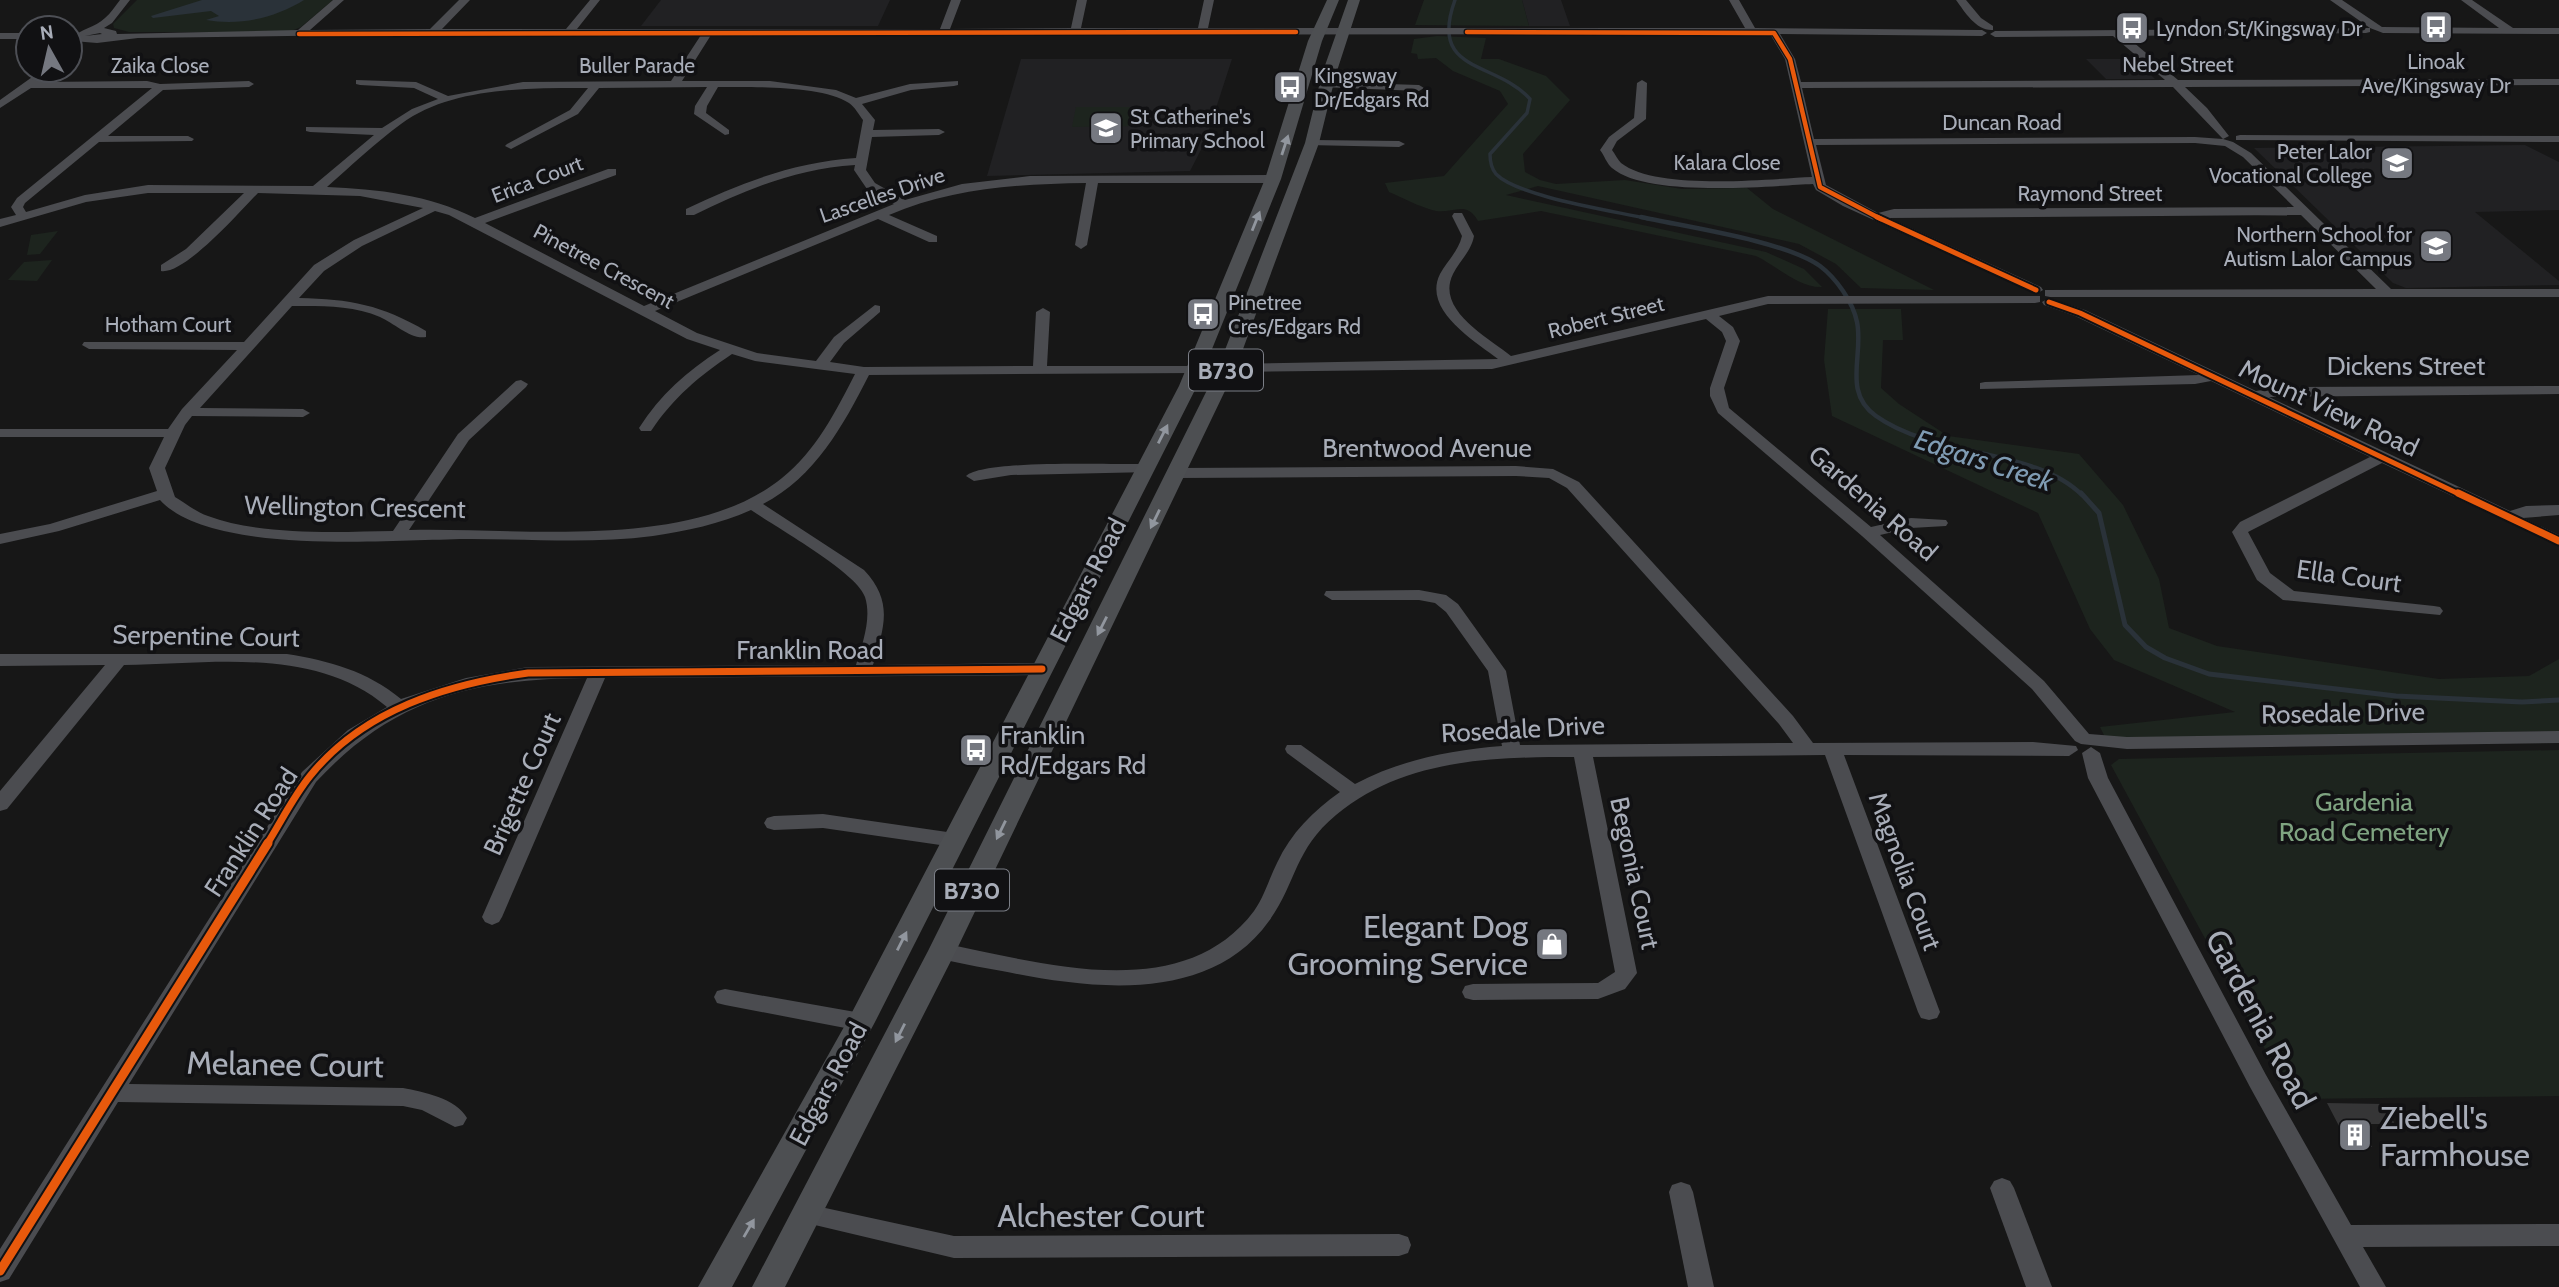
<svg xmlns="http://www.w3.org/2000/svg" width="2559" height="1287" font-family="Cabin,sans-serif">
<rect width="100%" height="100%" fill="#171717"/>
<g fill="#212123">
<polygon points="661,0 890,0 878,26 641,26"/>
<polygon points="1522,0 1561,0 1570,26 1529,26"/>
<polygon points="1021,59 1232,59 1205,142 1190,171 987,176"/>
<polygon points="2086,59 2134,59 2155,79 2106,79"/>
<polygon points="2525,145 2559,162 2559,210 2475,212 2559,281 2559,285 2406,288 2393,283 2254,148"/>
</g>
<g fill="#1d241e">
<polygon points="137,0 333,0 301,27 289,32 129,32 114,28 113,24"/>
<polygon points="1424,0 1522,0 1529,26 1415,25"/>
<path d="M1437,36L1486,38L1481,59H1499L1546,76L1570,100L1523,154L1525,172L1540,180L1556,184L1625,180L1682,189L1747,188L1773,209L1934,290L1861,288L1836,264L1799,244L1538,186L1506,195L1766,252L1804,269L1822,287C1799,288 1777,266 1756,256L1541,211L1478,221C1466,198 1450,216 1432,210C1418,206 1403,198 1389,192L1385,183L1444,176L1508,104L1500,91L1453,71L1436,58L1418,59L1417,54L1411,53L1414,39Z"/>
<polygon points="1076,107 1139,107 1136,126 1072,127"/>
<polygon points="58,231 40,254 27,255 31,235"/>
<polygon points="52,260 37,281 8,280 24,262"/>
<polygon points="1828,309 1901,309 1903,340 1883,340 1881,388 1899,404 1948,436 2079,454 2123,505 2159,579 2169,628 2217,646 2439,679 2529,676 2559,659 2559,731 2106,739 2100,727 2235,712 2114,660 2090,629 2038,513 1832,416 1824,360"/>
<polygon points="2559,750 2559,1096 2292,1099 2111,765 2119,759"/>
</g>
<path fill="#2a3239" d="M202,0H304C275,18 240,26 206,20L219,16L211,11L153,18L151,16Z"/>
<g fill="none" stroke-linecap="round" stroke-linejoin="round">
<path stroke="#2a3239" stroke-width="3.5" d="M1455,0C1428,74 1495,60 1530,99L1527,113L1490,154C1490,162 1491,168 1496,174C1518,197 1615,211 1649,219"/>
<path stroke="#2a3239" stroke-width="4.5" d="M1641,217C1686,227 1785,241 1820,266C1836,278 1853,302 1857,322C1864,355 1842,392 1876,416C1935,458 2035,448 2082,495"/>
<polyline stroke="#2a3239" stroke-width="5" points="2081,493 2099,513 2125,625 2146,647 2165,658 2209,674 2396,696 2522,702 2559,700"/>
</g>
<polygon fill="#353536" points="2327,1103 2383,1104 2395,1124 2360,1124 2372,1147 2350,1147"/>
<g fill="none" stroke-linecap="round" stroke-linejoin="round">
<g fill="#4b4c50" fill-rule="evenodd">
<path d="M120,0H130L112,23L104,28L116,31L117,34L298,30L333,0H344L310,30L430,29L459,0H470L442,29H566L590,0H600L577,29H940L951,0H961L950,29L1071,28L1077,0H1087L1081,28H1198L1204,0H1214L1208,28H1745L1729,0H1739L1755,28L1982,30L1987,33L1982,36L1780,34L1795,59L1801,82L2165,80L2113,36L1995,37L1990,34L1995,31L2370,28L2330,0H2342L2382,27L2499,28L2461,0H2472L2513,28H2559V34L2383,33L2370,28V32L2366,33L2126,36L2178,80L2559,79V85L2185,87L2207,108L2229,136L2223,139L2233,142L2251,153L2391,289H2559V297H2050L2045,296V290L2376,289L2301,215L1889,218L2041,287L2043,290L2036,294L1843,206L1816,190L1813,184C1768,186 1647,198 1612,168C1607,164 1604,155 1600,150L1609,137L1634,118L1637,83L1642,80L1647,83L1646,119L1617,141L1612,150C1615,154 1618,160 1621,163C1657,191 1767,179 1812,177L1785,59L1770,34L711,35L682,81H770L836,90L856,98L910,84L958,81V85L954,86L911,90L862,104L875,120L873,130L939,129L945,132L939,135L872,137L866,170L875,183L905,200L962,184L1030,176L1273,175L1279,179L1273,183H1098L1087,245L1081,249L1075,245L1086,183C1018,184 952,188 889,215L937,236V242H929L878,219L655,311L697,333L757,353L816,361L834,337L875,305L880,306V312L844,343L830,362L864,367L1033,366L1036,312L1043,308L1050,312L1047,366H1201L1203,369L1196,373L869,375C843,426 815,477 763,504L864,570C894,602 884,627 873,665L1042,663L1051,669L1042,675L605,678L502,917L499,922L492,925L485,922L482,917L587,678C475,679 395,697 316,782L129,1084L403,1088C423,1092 456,1098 467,1118L463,1125L455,1127L422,1110L403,1106L118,1102L9,1279L0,1282V1249L302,772L348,730L387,707C315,646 212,664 124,665L7,809L0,811V791L105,665L0,666V654H287C330,661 367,671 401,699L466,678L528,667L856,665C862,644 872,619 865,597C858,573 774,526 751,510C720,524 686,531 653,536C593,544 532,539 471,539C397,539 212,557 160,500L59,531L0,544V534L50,524L157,491L149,468L164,437H0V429H168L182,409L237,350L89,349L82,345L84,342H244L314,265L354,240L423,208L360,196L258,193C241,210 185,275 161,271V265L186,249L244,193H148L86,202L0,227V219L16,215L11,207L17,198L152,88H31L0,108V100L42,70H54L40,82L147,81L160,84L249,81L254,84L249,87L163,90L108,136H188L194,139L192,141L99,142L25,203L23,207L26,212L85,195L148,185L313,186L374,135L310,132L306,131V127L382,128L412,109L438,99L414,88L360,85L356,84V80L416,82L448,96L523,82L671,81L701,35H356L138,38L97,43L73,41L72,39C80,28 95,28 105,18C111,13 115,6 120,0ZM100,33L102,34L85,36ZM707,87L695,106L694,114L725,135L729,134V130L706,113L707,106L718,87C751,87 822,85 849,103C855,107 859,115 863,120L856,158C794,162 741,183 686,209V215H694C747,189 796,169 855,165L854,170L867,189L894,204L644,306L485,223L616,175V169H608L475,218C430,195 377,189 327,187C351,166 375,143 401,124C451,87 528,88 588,88L570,110L507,144L505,146L511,149L578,114L599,88ZM2173,87L2223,139L2195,137L1814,139L1802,88ZM2195,143L2225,146L2243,157L2294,207L1894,209L1878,213L1826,185L1816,145ZM435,211L449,215L687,339L720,350C687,371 660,395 639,428L641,431H651C673,398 699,376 732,354L755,361L855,374C836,411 816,451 782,478C690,552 522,527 409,530L469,440L526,387L528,384L521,380L516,381L458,434L393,531C337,532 261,536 208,516C196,512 185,503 175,497L165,468L185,425L192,416L303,417L310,413L303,409L200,408L292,306C322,306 352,305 380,317C394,323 411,340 426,337V331C382,305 350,299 299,298L324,271L362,246Z"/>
<path d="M1956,0H1966L1981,18L1993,26V30C1976,31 1965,12 1956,0Z"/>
<rect x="0" y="33" width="28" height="6"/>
<polygon points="1326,82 1419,85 1424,88 1419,91 1322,87 1321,85"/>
<polygon points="2240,135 2559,136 2559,142 2236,140 2236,136"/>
<polygon points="1312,140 1399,141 1405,144 1399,147 1308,145 1308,141"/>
<path d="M1454,213H1462L1474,236C1471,252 1460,260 1453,274C1435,310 1489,338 1511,356L1768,296H2040V302L2035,303L1768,304L1719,316L1733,327L1740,341L1724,388L1729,408L1871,527L1911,518L1946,520L1948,523L1946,526L1911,528L1880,535L2044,681L2089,734L2127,737L2559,731V743L2127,749L2081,744L2075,741L2032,689L1862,536L1718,413L1710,396V388L1726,341L1722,332L1706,319L1492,369L1227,372L1220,368L1227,364L1498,359C1475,341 1422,310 1440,274C1447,261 1458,252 1462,236L1452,216Z"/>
<polygon points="2049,298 2085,310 2256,391 2280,387 2559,386 2559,394 2269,397 2510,511 2526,506 2559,505 2559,515 2523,518 2559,535 2559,546 2382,463 2248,532 2270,573 2294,591 2434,606 2440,607 2443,611 2440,615 2283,600 2257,580 2232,532 2240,522 2370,457 2211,381 2195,384 1980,389 1980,383 1985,382 2199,375 2075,316 2044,305 2042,302"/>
<path d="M1146,464L1154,469L1151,472L1011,475L974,481L966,476C984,459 1115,465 1146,464Z"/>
<path d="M1516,466L1553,469L1579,482L1793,716L1813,743L2033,742L2076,746L2078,750L2069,756L1844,755L1940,1012L1937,1018L1929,1020L1921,1018L1918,1012L1825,755L1593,757L1637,973L1625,989L1598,999L1473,1000L1465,998L1462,992L1465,986L1473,984L1598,983L1615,972L1574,757C1492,757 1403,759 1336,815C1294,850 1297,882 1269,921C1209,1005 1089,989 1002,971C980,967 956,963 935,957L931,951L935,945L942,943C1039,962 1182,1007 1254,911C1264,897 1269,879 1277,863C1291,833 1313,811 1340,792L1287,753L1285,749L1287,745H1301L1355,784C1400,760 1451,750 1502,746L1488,671L1446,612L1435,603L1419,600H1332L1324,595L1326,591L1419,590L1446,595L1458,604L1506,671L1520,745L1793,743L1779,724L1567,488L1549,478L1516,476L1177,478L1169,473L1177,468Z"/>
<polygon points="2091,747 2100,753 2108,778 2266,1075 2351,1225 2559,1224 2559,1246 2363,1247 2386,1287 2360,1287 2250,1087 2088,778 2082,753"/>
<polygon points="823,814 954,833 961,835 964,840 961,845 954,847 823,828 774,830 767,828 764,823 767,818 774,816"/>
<polygon points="725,989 861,1013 869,1016 872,1022 869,1028 861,1031 725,1005 717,1003 714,997 717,991"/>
<polygon points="2002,1178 2010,1181 2014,1188 2052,1287 2026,1287 1990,1188 1994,1181"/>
<polygon points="1681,1182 1690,1185 1693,1192 1714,1287 1688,1287 1669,1192 1672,1185"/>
<polygon points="807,1204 954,1236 1399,1234 1408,1237 1411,1245 1408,1253 1399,1256 954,1258 798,1221 795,1214 798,1207"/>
</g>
<g fill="#4d4f52" fill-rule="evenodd">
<polygon points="1327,0 1339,0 1322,41 1281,179 1197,386 875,1022 732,1287 698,1287 849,1018 1179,386 1265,179 1308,41"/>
<polygon points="1348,0 1360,0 1336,74 1319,143 1236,368 956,951 785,1287 752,1287 928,951 1218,368 1305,143 1322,74"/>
</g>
<g stroke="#111113" stroke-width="7">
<g id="cycleway-far3">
<polyline points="1467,32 1774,33 1790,59 1820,187 1881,219"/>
<polyline points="299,34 1296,32"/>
</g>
</g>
<g stroke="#111113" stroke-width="9">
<g id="cycleway-far2">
<polyline points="1877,217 2036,290"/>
<polyline points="2049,302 2080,313 2461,495"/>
</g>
</g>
<g stroke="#111113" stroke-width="11">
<g id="cycleway-far1">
<polyline points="2458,493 2559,541"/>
<path d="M267,844C281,822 293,797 310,776C363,710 447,684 528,673L1042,669"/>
</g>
</g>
<g stroke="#111113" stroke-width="13">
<polyline id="cycleway" points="0,1271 268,843"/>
</g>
<use href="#cycleway-far3" stroke="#e8590c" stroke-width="4.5"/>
<use href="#cycleway-far2" stroke="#e8590c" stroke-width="5"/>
<use href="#cycleway-far1" stroke="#e8590c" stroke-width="7"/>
<use href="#cycleway" stroke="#e8590c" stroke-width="9"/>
</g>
<defs><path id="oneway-solid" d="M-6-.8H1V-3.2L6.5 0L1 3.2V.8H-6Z" transform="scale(1.75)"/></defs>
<g fill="#91969e">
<use href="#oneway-solid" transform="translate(1285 145) rotate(-72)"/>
<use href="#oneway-solid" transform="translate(1256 221) rotate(-68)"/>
<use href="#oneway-solid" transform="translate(1163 434) rotate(-63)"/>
<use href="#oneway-solid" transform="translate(1155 519) rotate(116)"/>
<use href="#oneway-solid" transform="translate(1102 626) rotate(117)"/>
<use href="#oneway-solid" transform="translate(1001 830) rotate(116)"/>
<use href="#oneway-solid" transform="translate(902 941) rotate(-63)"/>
<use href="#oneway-solid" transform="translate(900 1033) rotate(117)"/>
<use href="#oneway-solid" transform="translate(749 1228) rotate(-60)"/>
</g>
<defs>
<g id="bus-square" transform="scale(1.75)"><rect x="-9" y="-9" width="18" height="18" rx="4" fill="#757880" stroke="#111113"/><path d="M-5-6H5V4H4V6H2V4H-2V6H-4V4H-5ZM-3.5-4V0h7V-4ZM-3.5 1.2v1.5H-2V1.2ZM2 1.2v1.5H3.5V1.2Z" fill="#fff"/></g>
<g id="school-square" transform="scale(1.75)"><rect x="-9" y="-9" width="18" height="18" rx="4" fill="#757880" stroke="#111113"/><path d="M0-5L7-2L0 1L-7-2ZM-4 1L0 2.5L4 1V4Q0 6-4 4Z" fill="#fff"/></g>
<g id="university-square" transform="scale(1.75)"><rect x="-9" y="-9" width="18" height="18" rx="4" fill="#757880" stroke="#111113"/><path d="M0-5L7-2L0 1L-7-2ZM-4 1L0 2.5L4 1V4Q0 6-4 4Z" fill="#fff"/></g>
<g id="shop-square" transform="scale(1.75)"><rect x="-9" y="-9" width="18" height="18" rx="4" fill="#757880" stroke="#111113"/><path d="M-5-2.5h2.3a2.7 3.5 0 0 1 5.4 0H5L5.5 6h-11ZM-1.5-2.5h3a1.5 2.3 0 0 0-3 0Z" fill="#fff"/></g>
<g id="building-square" transform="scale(1.75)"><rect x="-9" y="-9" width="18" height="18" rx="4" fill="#757880" stroke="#111113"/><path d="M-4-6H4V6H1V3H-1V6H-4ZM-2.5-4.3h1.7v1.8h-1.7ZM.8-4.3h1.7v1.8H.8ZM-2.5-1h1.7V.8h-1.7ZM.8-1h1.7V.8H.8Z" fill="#fff"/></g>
</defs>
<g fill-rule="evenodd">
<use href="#bus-square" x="2436" y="27"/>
<use href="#bus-square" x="2132" y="28"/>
<use href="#bus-square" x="1290" y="87"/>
<use href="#school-square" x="1106" y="128"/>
<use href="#university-square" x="2397" y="163"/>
<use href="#school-square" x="2436" y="246"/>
<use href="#bus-square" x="1203" y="314"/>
<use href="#bus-square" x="976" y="750"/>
<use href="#shop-square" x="1552" y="944"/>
<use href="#building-square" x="2355" y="1135"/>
</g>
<g text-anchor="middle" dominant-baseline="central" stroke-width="7" stroke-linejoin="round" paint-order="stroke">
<g font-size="21" fill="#a8adb8" stroke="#111113" text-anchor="start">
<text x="2156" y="28">Lyndon St/Kingsway Dr</text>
<text x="2436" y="61" text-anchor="middle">Linoak<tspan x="2436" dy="24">Ave/Kingsway Dr</tspan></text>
<text x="1314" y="75">Kingsway<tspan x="1314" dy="24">Dr/Edgars Rd</tspan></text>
<text x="1130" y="116">St Catherine's<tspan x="1130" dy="24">Primary School</tspan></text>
<text x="2372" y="151" text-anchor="end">Peter Lalor<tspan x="2372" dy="24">Vocational College</tspan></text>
<text x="2412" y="234" text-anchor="end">Northern School for<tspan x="2412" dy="24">Autism Lalor Campus</tspan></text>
<text x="1228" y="302">Pinetree<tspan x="1228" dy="24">Cres/Edgars Rd</tspan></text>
</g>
<g font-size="21" fill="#a8adb8" stroke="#111113">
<text x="2178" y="64">Nebel Street</text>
<text x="160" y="65">Zaika Close</text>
<text x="637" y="65">Buller Parade</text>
<text x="2002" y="122">Duncan Road</text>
<text x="1727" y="162">Kalara Close</text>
<text transform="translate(537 179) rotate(-21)">Erica Court</text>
<text x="2090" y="193">Raymond Street</text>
<text transform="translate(882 195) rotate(-19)">Lascelles Drive</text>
<text transform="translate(604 266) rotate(28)">Pinetree Crescent</text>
<text transform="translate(1606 317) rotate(-14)">Robert Street</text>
<text x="168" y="324">Hotham Court</text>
</g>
<g fill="#111113" stroke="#7b7e86" stroke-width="2">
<rect x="1189" y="349.5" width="74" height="41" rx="5"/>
<rect x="935" y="869.5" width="74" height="41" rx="5"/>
</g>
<g font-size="24" font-weight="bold" fill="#a8adb8">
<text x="1226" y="370">B730</text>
<text x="972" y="890">B730</text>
</g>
<g font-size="26" fill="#a8adb8" stroke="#111113">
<text x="2406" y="366">Dickens Street</text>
<text transform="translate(2329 408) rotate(25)">Mount View Road</text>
<text x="1427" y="448">Brentwood Avenue</text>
<text transform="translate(1873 503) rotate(41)">Gardenia Road</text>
<text transform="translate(355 507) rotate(1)">Wellington Crescent</text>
<text transform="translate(2349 576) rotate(8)">Ella Court</text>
<text transform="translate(1088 580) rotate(-63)">Edgars Road</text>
<text transform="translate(206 636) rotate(1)">Serpentine Court</text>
<text x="810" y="650">Franklin Road</text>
<text transform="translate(2343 713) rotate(-1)">Rosedale Drive</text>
<text transform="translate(1523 729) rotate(-3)">Rosedale Drive</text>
<text transform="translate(522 784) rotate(-66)">Brigette Court</text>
<text transform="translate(251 832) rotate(-57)">Franklin Road</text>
<text transform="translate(1905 871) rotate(70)">Magnolia Court</text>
<text transform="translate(1635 873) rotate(78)">Begonia Court</text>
<text transform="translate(828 1084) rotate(-62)">Edgars Road</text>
</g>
<g font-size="26" fill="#a8adb8" stroke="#111113" text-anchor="start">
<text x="1000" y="735">Franklin<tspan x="1000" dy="30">Rd/Edgars Rd</tspan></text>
</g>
<g font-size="26" fill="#7fa381" stroke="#111113">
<text x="2364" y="802">Gardenia<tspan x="2364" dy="30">Road Cemetery</tspan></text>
</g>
<g font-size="28" font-style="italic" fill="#7f9bb3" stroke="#111113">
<text transform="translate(1984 460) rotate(18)">Edgars Creek</text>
</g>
<g font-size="32" fill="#a8adb8" stroke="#111113" text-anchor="end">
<text x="1528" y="926">Elegant Dog<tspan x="1528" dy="37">Grooming Service</tspan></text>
<text x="2380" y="1117" text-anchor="start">Ziebell's<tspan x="2380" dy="37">Farmhouse</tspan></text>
</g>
<g font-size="32" fill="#a8adb8" stroke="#111113">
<text transform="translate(2261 1019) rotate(62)">Gardenia Road</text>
<text transform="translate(285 1064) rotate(1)">Melanee Court</text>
<text x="1101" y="1215">Alchester Court</text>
</g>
</g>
<g transform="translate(49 49) rotate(352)"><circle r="33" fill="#111113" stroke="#4d4f55" stroke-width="2"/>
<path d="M0-5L12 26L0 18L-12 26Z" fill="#757880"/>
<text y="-10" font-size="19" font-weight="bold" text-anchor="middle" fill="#a8adb8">N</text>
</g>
</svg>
